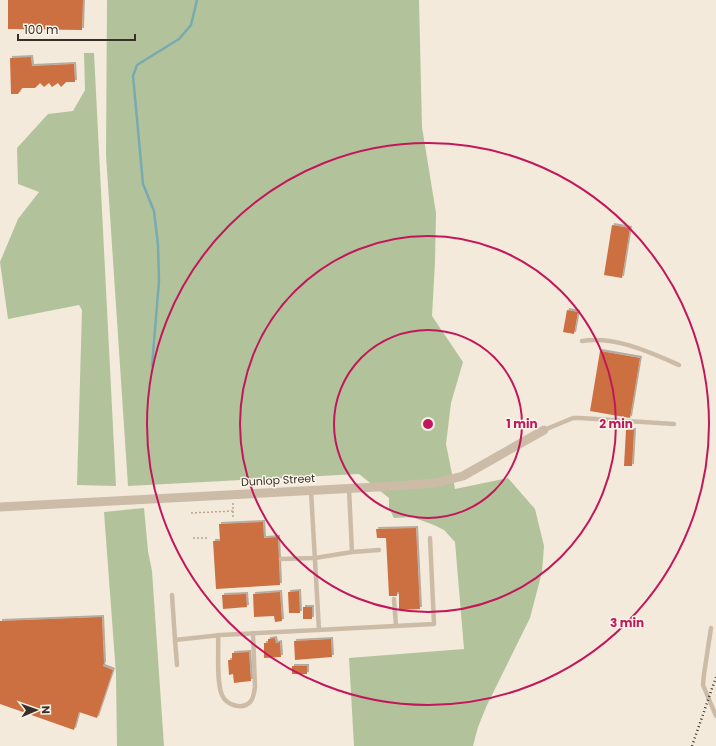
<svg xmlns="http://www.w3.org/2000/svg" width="716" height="746" font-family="Poppins,sans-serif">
<defs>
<filter id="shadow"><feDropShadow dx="2" dy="-2" stdDeviation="0" flood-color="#0004"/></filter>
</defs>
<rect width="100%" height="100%" fill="#f3eadc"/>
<g fill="#b2c39b">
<polygon points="107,0 419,0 422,127 436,213 435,262 432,316 463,362 451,403 446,444 455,489 508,478 535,509 544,546 542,572 530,618 487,705 478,727 473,746 354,746 349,658 464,649 455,542 444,530 434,525 412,517 394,518 389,508 389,498 359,474 128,486 106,155"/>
<polygon points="84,53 94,53 116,486 77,485 82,310 79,305 8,319 0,262 18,219 39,192 18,184 17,148 48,114 73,111 85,90"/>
<polygon points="144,508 148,551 152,571 164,746 117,746 116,674 104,512"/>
</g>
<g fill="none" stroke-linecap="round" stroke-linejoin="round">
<polyline stroke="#79aab2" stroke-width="2.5" points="152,366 159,281 158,245 154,211 143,184 133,76 137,65 179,39 191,25 197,0"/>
</g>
<g fill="#cc7042" filter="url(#shadow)">
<polygon points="8,0 83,0 82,30 8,29"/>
<polygon points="31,57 32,66 74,64 75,82 66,82 61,87 58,83 52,87 49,83 44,87 40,83 35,88 22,88 18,94 11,94 10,58"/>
<polygon points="612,225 630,228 622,278 604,275"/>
<polygon points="567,310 578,312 574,334 563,332"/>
<polygon points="600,351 640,358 630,418 590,411"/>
<polygon points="626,430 634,430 632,466 624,466"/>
<polygon points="263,522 264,538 278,537 280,585 216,589 213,541 220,541 219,524"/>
<polygon points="416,528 420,609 399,610 399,592 397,592 397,596 389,596 386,538 377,538 376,529"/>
<polygon points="299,591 300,613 289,613 288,592"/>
<polygon points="280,592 282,621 275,622 274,616 254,617 253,594"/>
<polygon points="246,594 247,607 223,609 222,595"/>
<rect x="303" y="607" width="9" height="12"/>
<polygon points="102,617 104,663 103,666 113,670 97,718 79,712 74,730 0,704 0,621"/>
<polygon points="275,638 276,643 280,642 281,657 264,658 264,643 268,643 268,639"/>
<polygon points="331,639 332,657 295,660 294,641"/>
<polygon points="249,652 251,681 234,683 233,674 229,675 228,660 232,660 232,653"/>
<rect x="292" y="666" width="15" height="8"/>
</g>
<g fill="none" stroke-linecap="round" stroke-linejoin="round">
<g stroke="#b8a691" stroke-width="1.5" stroke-dasharray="2 2" stroke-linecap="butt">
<polyline points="233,503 233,519"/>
<polyline points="191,513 233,511"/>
<polyline points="193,538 208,538"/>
</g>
<g stroke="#ccbca7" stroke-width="4.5">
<path d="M582,341C616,336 649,352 679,365"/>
<polyline points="544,430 573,418 580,418 674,424"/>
<polyline points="349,489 352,552"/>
<polyline points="311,491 319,630"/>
<polyline points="281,559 315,558 352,552 379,550"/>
<polyline points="172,595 175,640 221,635 434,624 430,538"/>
<polyline points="394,599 396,626"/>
<polyline points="711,628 704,674 703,685 716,716"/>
<path d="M218,635C219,651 216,681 222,695C226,705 243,711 251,701C254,697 254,692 255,687L253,633"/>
<polyline points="175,640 177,665"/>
</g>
<polyline stroke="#ccbca7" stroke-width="9" points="0,507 396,486 436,483 463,476 544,430"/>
<polyline stroke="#382f28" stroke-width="2.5" stroke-dasharray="1 3" stroke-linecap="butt" points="692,746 716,677"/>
</g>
<g fill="none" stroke="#c2185b" stroke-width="2">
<circle cx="428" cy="424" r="94"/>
<circle cx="428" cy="424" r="188"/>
<circle cx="428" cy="424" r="281"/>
</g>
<g text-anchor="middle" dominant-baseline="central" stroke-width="3" stroke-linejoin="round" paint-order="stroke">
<g font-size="11" fill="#382f28" stroke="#fbf4e9">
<text transform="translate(278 480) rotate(-3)">Dunlop Street</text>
</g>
</g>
<circle cx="428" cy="424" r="6" fill="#c2185b" stroke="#fbf4e9" stroke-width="2"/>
<g font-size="12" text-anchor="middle" font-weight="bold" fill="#c2185b" stroke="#fbf4e9" stroke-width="3" stroke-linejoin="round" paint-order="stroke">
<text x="522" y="428">1 min</text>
<text x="616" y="428">2 min</text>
<text x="627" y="627">3 min</text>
</g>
<g transform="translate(36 710) rotate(88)" stroke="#fbf4e9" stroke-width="3" paint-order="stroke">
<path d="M0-3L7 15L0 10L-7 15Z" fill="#382f28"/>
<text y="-6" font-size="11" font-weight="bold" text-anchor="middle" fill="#382f28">N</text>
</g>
<path d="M18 34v6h117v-6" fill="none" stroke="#382f28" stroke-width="2"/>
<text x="24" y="34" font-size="12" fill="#382f28" stroke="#fbf4e9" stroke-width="3" paint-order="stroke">100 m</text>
</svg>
